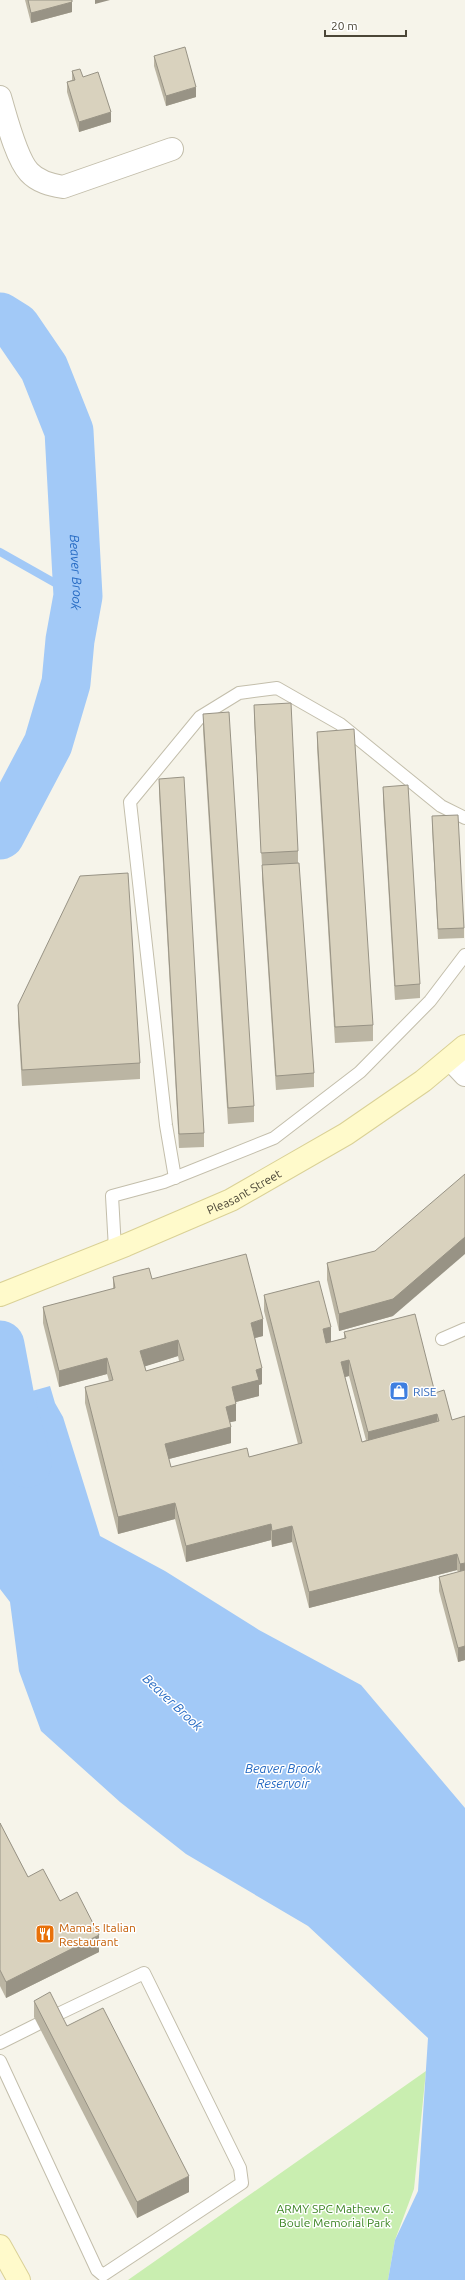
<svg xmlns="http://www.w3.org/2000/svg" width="465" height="2280" font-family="Ubuntu,sans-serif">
<rect width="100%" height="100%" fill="#f6f4ea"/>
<polygon fill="#c9eeb0" points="426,2071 414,2189 395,2240 388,2280 128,2280"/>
<polygon fill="#a2c9f7" points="50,1386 55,1403 63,1417 100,1536 165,1571 259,1630 361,1685 465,1808 465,2280 388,2280 395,2240 418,2191 428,2038 308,1926 186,1854 120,1802 41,1731 19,1671 10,1602 0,1589 0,1400"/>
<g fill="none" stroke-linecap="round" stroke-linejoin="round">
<polyline stroke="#a2c9f7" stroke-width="8" points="0,552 78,596"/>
<g stroke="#a2c9f7" stroke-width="49">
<path id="s1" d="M0,317L16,327L44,368L69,431L78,596L70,640L66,683L48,744L0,835"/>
<polyline points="0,1345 10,1398 27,1463"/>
</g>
<g stroke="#c3beab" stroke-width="14">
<g id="lane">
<polyline points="175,1178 166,1125 130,802 200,717 239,693 277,688 340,724 441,806 465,818"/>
<polyline points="115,1249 112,1196 164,1182 274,1138 360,1072 430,1001 465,955"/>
<polyline points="442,1339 465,1329"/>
<polyline points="0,2043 38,2024"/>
<polyline points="0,2061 97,2270 103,2275 242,2183 240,2168 144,1973 54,2016"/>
</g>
</g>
<g stroke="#c3beab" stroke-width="24">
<g id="street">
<path d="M0,97C6,117 16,158 29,172C38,182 51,185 63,187L172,149"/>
<polyline points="450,1059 465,1075"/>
</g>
</g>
<g stroke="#dad196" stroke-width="24">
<g id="secondary">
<path id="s2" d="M0,1295L126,1245L231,1200L346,1134L423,1081L465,1046"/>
<polyline points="0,2246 19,2280"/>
</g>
</g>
<use href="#lane" stroke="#fff" stroke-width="12"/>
<use href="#street" stroke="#fff" stroke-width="22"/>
<use href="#secondary" stroke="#fffacb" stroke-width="22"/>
</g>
<g fill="#bbb5a3" fill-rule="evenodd">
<polygon points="25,0 72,0 72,12 31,23"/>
<polygon points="154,56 196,97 166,106 154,66"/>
<polygon points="72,71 111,122 79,132 67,92 67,82 72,80"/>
<polygon points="254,705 298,851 298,863 314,1073 314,1087 276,1090 262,879 262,866 254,719"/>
<polygon points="203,714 254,1106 254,1122 228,1124 203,730"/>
<polygon points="317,732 373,1025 373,1041 335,1043 317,748"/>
<polygon points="159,779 204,1133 204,1147 179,1148 159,793"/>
<polygon points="383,787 420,984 420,998 395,1000 383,801"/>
<polygon points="432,816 464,928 464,938 438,939 432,827"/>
<polygon points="18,1005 140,1063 140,1079 22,1086 18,1021"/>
<polygon points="327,1263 393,1316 339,1331 327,1280"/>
<path d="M113,1277L152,1279L263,1336L255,1338L262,1384L259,1385V1396L236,1402V1421L230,1422L231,1443L169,1459L171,1467L249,1457L298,1444L264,1311V1295L331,1342L344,1338V1332L435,1393L452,1420L465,1416V1660L458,1662L439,1591V1577L458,1572L457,1570L309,1608L292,1542L272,1547L271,1540L186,1562L175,1519L118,1534L85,1403V1387L109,1381L107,1374L59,1387L43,1323V1307L113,1289ZM178,1356L179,1361L146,1371L145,1366ZM349,1376L366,1440L362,1442L345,1377Z"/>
<polygon points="0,1823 28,1877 60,1901 99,1952 6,1998 0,1986"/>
<polygon points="34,2001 67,2026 189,2192 137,2218 34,2017"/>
</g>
<g fill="#989385">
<polygon points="95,0 110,0 95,4"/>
<polygon points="72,2 72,12 31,23 31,13"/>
<polygon points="196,87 196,97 166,106 166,96"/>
<polygon points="111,112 111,122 79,132 79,122"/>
<polygon points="465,1237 465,1254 393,1316 339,1331 339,1314"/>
<polygon points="263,1319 263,1336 251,1339 251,1323"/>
<polygon points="331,1327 331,1343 323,1345 323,1329"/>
<polygon points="178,1340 178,1356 140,1368 140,1351"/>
<polygon points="107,1358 107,1374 59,1387 59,1371"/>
<polygon points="349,1360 349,1376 341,1378 341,1362"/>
<polygon points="262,1368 262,1384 259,1385 259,1396 232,1403 232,1387 256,1370"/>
<polygon points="236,1404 236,1421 226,1423 226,1407"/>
<polygon points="437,1414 437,1431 368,1448 368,1432"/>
<polygon points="231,1427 231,1443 165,1460 165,1444"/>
<polygon points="175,1503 175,1519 118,1534 118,1517"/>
<polygon points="271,1524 271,1540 186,1562 186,1546"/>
<polygon points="292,1526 292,1542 272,1547 272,1531"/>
<polygon points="457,1554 457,1570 309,1608 309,1592"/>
<polygon points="465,1563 465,1579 460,1581 460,1564"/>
<polygon points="465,1646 465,1660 458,1662 458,1648"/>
<polygon points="99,1935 99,1952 6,1998 6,1982"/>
<polygon points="189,2176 189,2192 137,2218 137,2202"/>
</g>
<g fill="#d9d2be" stroke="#989385" fill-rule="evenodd">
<polygon points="28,0 72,0 72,2 31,13"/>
<polygon points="185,47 196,87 166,96 154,56"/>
<polygon points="80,69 83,77 98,72 111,112 79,122 67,82 75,80 72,71"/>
<polygon points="291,703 298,851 261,853 254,705"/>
<polygon points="229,712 254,1106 228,1108 203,714"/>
<polygon points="354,729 373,1025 335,1027 317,732"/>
<polygon points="184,777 204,1133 179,1134 159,779"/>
<polygon points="408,785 420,984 395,986 383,787"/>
<polygon points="458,815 464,928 438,929 432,816"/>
<polygon points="299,863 314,1073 276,1076 262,865"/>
<polygon points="128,873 140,1063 22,1070 18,1005 80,876"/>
<polygon points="465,1174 465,1237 393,1299 339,1314 327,1263 375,1251"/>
<path d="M246,1254L263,1319L251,1323L262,1368L256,1370L259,1380L232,1387L236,1404L226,1407L231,1427L165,1444L171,1467L247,1448L249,1457L302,1443L264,1295L319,1281L331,1327L323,1329L326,1343L346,1338L344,1332L415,1314L435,1393L444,1390L452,1420L465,1416V1563L460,1564L457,1554L309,1592L292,1526L272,1531L271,1524L186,1546L175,1503L118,1517L85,1387L113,1380L107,1358L59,1371L43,1307L115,1288L113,1277L149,1268L152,1279ZM178,1340L184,1360L146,1371L140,1351ZM349,1360L368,1432L437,1414L439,1421L362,1442L341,1362Z"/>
<polygon points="465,1570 465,1646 458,1648 439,1577"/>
<polygon points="0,1823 28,1877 43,1869 60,1901 77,1892 99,1935 6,1982 0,1970"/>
<polygon points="50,1992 67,2026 103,2008 189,2176 137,2202 34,2001"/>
</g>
<defs>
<g id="shop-square" transform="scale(1)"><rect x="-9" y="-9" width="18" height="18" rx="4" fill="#3f7fe0" stroke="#fff"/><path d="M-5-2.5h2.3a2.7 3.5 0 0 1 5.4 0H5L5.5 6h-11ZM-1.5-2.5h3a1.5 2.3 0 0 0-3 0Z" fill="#fff"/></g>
<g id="restaurant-square" transform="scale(1)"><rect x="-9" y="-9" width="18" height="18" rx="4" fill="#e8710a" stroke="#fff"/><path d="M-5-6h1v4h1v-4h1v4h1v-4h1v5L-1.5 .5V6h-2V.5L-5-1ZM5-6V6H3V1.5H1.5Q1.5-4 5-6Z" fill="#fff"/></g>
</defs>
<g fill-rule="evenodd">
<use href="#shop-square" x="399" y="1391"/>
<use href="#restaurant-square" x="45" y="1934"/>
</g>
<g text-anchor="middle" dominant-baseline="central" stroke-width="3" stroke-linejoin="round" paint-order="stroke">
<g font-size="12" fill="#4b4637" stroke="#fff">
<text stroke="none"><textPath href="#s2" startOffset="265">Pleasant Street</textPath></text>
</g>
<g font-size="12" fill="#366cbe" stroke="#fff" text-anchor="start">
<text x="413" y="1391">RISE</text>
</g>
<g font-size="12" fill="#c56008" stroke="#fff" text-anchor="start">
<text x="59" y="1927">Mama's Italian<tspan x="59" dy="14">Restaurant</tspan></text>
</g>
<g font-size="12" fill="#3b8423" stroke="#fff">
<text x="335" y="2208">ARMY SPC Mathew G.<tspan x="335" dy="14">Boule Memorial Park</tspan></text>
</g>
<g font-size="13" font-style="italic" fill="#256ac3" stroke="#fff">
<text stroke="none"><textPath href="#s1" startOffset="278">Beaver Brook</textPath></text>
<text transform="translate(173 1702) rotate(43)">Beaver Brook</text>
<text x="283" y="1768">Beaver Brook<tspan x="283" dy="15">Reservoir</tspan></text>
</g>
</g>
<path d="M325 30v6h81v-6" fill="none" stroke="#4b4637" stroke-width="2"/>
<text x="331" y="30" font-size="12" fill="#4b4637" stroke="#ffffff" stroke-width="3" paint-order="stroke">20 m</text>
</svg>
